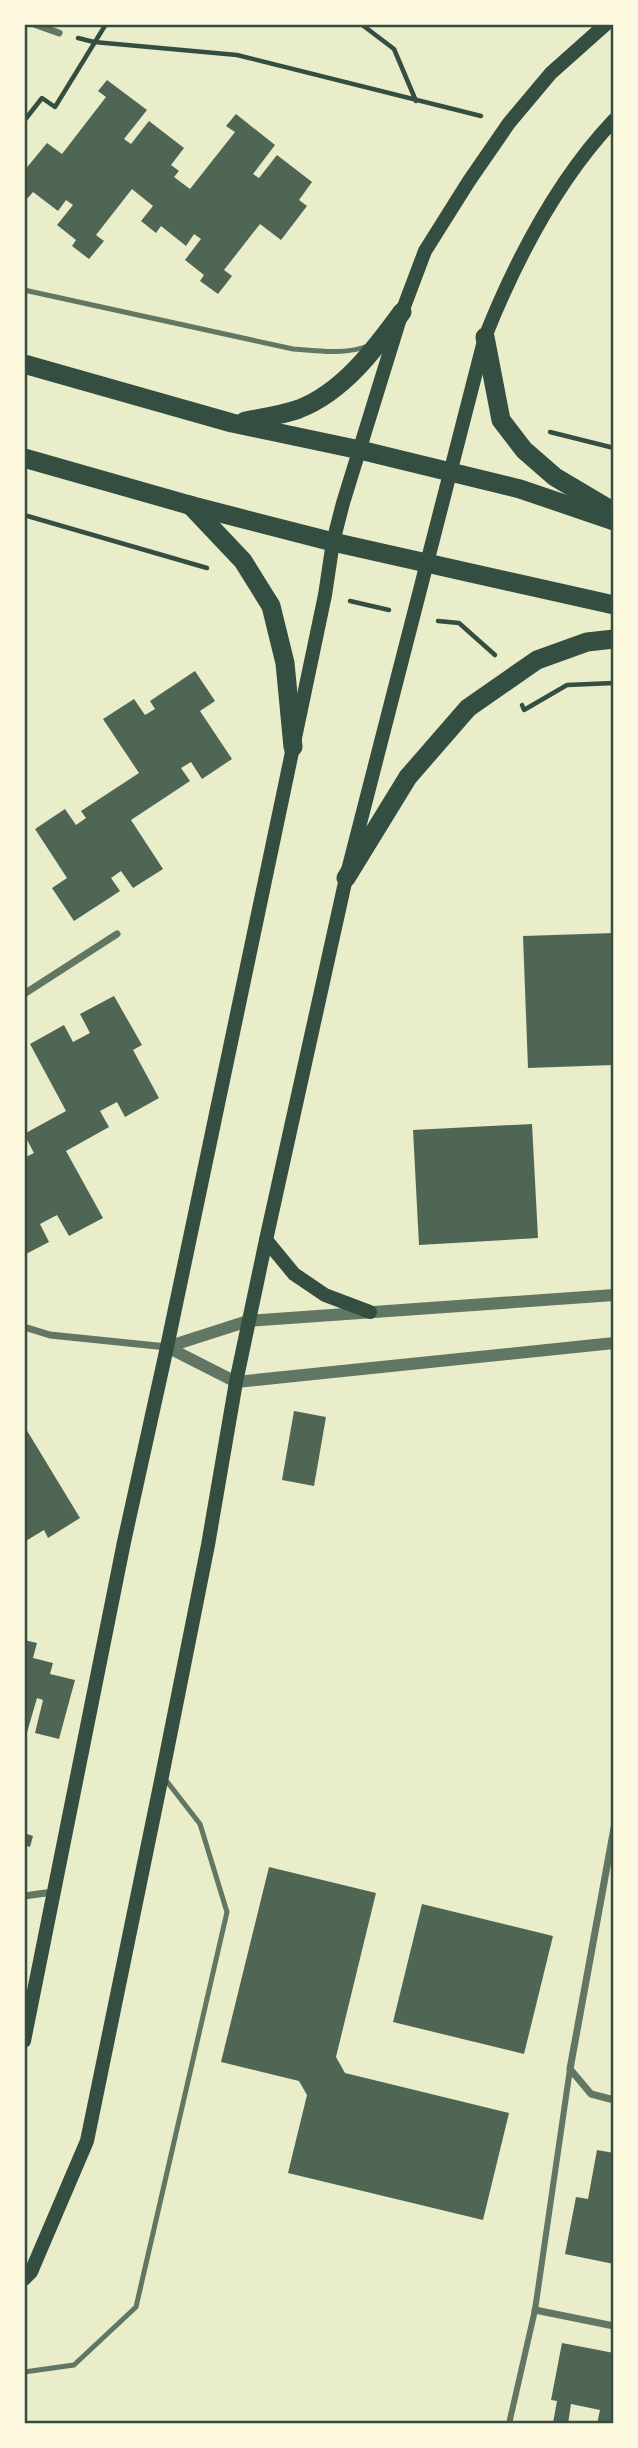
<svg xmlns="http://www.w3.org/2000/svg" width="638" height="2448" font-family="'Exo 2',sans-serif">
<rect width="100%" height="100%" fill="#e9edc9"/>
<g fill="#4f6655">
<polygon points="107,80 147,110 124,139 131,144 149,121 184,148 171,165 179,171 174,177 190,189 235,132 226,126 236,114 275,145 253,174 259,178 277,155 312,182 299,200 307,206 281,240 260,224 224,270 232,276 218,294 200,281 204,275 185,260 201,239 194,234 186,246 161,226 156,233 141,221 153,206 132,189 96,235 104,241 89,259 72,246 76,240 57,225 73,205 66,200 58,211 33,192 28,198 24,196 24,171 47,143 62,154 106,97 98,91"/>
<polygon points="195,671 215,701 200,711 232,759 202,779 191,762 181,768 190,781 131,820 163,869 133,888 121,871 111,878 120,891 74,921 52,888 67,878 35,829 65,809 76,825 86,818 81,811 139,773 103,719 134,699 145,715 155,709 150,701"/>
<polygon points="614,933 614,1065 528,1068 523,936"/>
<polygon points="114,996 142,1045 133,1050 159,1098 125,1117 117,1102 100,1111 109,1127 66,1151 103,1218 69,1236 57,1215 40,1224 49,1242 24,1255 24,1158 34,1153 24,1134 66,1111 30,1044 64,1025 73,1042 90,1033 80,1014"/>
<polygon points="532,1124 538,1238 419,1245 413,1130"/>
<polygon points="294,1411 326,1417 314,1486 282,1480"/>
<polygon points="26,1429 80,1518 48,1538 44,1530 24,1542 24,1431"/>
<polygon points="24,1640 37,1643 33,1658 53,1663 50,1674 75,1680 59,1739 35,1733 43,1700 37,1698 24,1743"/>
<polygon points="24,1833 33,1836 30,1847 24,1845"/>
<polygon points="269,1867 376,1893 336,2057 345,2073 509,2113 483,2220 288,2173 307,2095 299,2081 221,2062"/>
<polygon points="422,1904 553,1936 524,2054 393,2022"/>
<polygon points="597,2150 614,2153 614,2264 565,2254 576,2197 588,2199"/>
<polygon points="562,2343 614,2353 614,2424 597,2424 600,2410 571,2404 568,2424 553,2423 557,2401 551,2400"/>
</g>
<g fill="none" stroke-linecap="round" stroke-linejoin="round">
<g stroke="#344e41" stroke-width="4.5">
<polyline points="361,24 394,49 416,101"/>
<polyline points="78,38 94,42 237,55 481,116"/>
<polyline points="24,121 42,98 55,107 106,24"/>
<polyline points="550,432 614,448"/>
<polyline points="24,515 207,568"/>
<polyline points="350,601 389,610"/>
<polyline points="438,621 459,623 495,655"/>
<polyline points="522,705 524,710 567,685 614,683"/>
</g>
<g stroke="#617663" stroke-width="5">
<path d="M24,290L293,349C318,351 344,355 368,346"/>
<polyline points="24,2372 74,2365 136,2307 227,1912 200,1824 165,1779"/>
</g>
<polyline stroke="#617663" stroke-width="6" points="509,2424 535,2310 570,2069"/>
<g stroke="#617663" stroke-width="7">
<polyline points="34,24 59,33"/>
<polyline points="24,994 117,934"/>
<polyline points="24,1327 50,1335 167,1347"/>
<polyline points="614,1828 570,2069 591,2094 614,2100"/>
<polyline points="24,1896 53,1892"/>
<polyline points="535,2310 614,2326"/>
</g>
<g stroke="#617663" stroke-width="12">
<polyline points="167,1347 236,1382 614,1343"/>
<polyline points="167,1347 248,1321 614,1295"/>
</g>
<g stroke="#344e41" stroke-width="14">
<polyline points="266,1240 294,1274 325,1295 370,1312"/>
<polyline points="24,2041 124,1542 167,1347 325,595 333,542 343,503 402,312 425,251 469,181 509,123 551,73 606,24"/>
<path d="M24,2279L31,2272L87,2141L162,1776L208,1545L236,1382L266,1240L346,878L485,337C515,262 558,179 614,120"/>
</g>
<g stroke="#344e41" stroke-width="19">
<polyline points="485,337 501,420 524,450 555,477 614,512"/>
<polyline points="24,364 232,423 360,450 520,489 614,521"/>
<path d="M245,421C263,418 282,415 299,409C343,392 375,349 402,312"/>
<polyline points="24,458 189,505 333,542 614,605"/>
<polyline points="190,505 243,561 271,606 285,663 293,747"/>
<polyline points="346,878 408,777 468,708 537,660 587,642 614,639"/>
</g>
</g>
<rect width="638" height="2448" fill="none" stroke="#fefae0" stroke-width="52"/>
<rect x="26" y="26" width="586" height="2396" fill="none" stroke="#344e41" stroke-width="2.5"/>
</svg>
